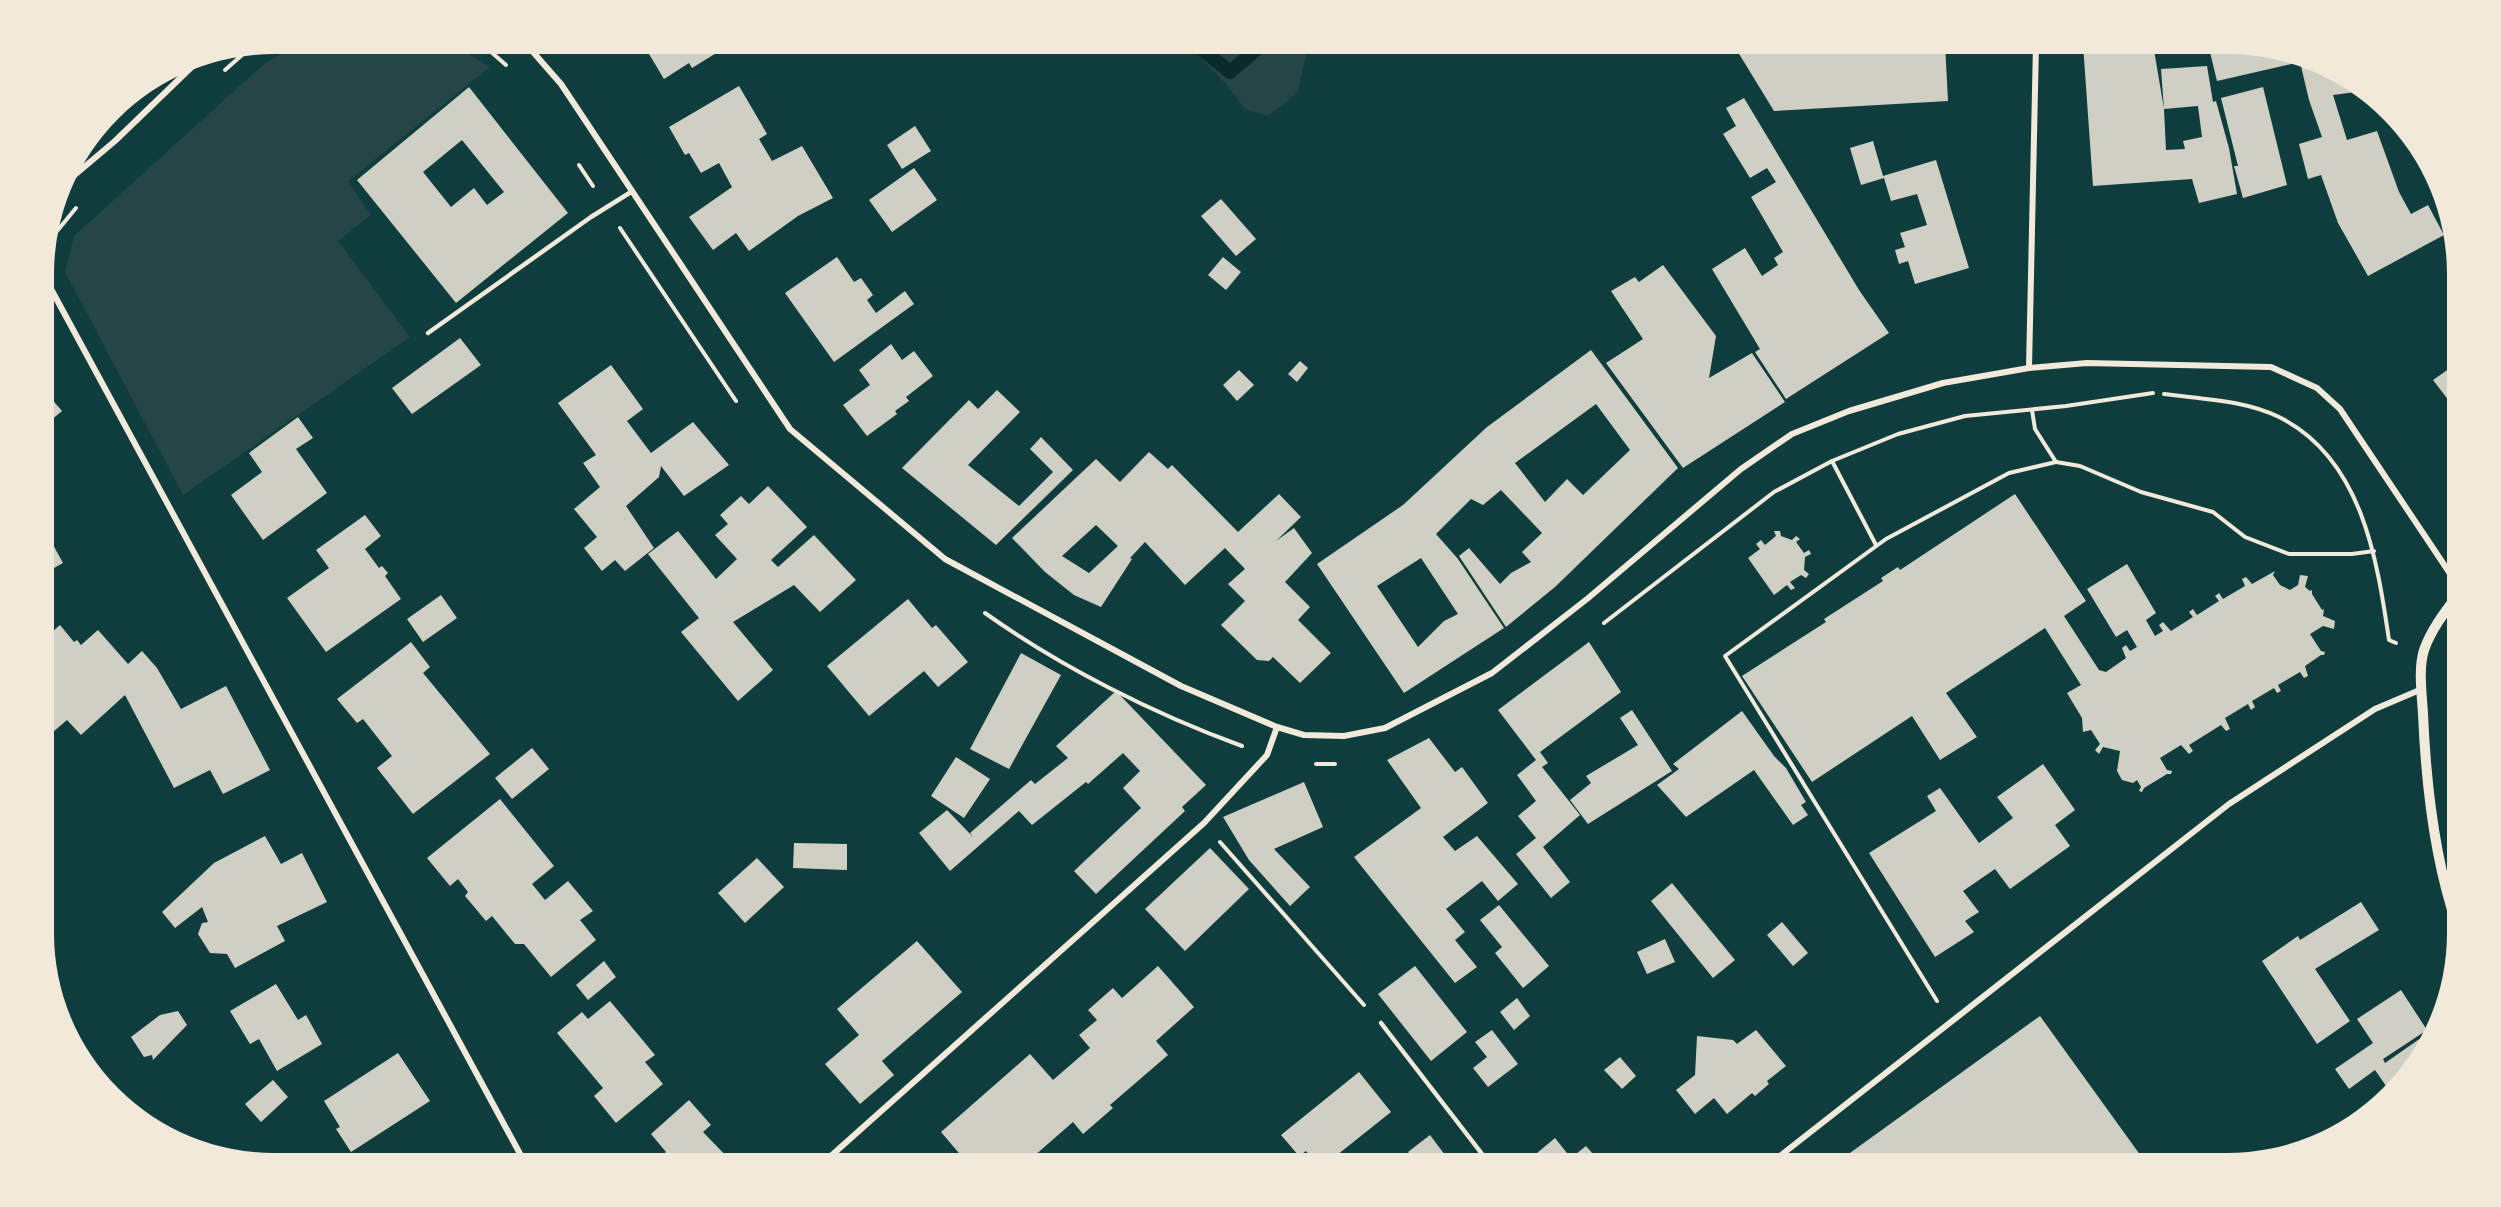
<svg xmlns="http://www.w3.org/2000/svg" width="2501" height="1207" font-family="'Fira Sans',sans-serif">
<rect width="100%" height="100%" fill="#0f3d3e"/>
<g fill="#244646">
<polygon points="297,44 453,44 490,67 348,181 371,215 338,241 410,337 183,495 65,272 74,236 263,65"/>
<polygon points="1187,44 1308,44 1298,92 1268,116 1245,109 1227,85"/>
</g>
<g fill="none" stroke-linecap="round" stroke-linejoin="round">
<polyline stroke="#0a2a2b" stroke-width="14" points="1195,44 1230,72 1263,44"/>
</g>
<g fill="#cfcfc3" fill-rule="evenodd">
<polygon points="643,44 714,44 718,52 692,68 689,63 664,79"/>
<polygon points="1733,44 1945,44 1948,101 1774,111"/>
<path d="M2083,44H2153L2164,109L2161,69L2207,66L2213,102L2216,101L2229,148L2237,194L2199,203L2192,179L2093,186ZM2198,106L2202,137L2183,141L2185,149L2166,150L2164,109Z"/>
<polygon points="2208,44 2227,44 2329,67 2356,89 2356,92 2333,95 2347,140 2377,131 2399,192 2411,214 2428,205 2444,235 2368,276 2338,223 2321,175 2308,179 2299,144 2322,137 2309,100 2300,62 2217,81"/>
<polygon points="739,86 767,134 759,139 772,161 802,146 833,198 798,216 749,251 736,233 713,250 689,217 732,187 719,163 701,173 689,153 685,155 669,127"/>
<path d="M469,87L568,213L456,303L357,180ZM462,140L504,192L487,205L474,188L451,207L423,172Z"/>
<polygon points="2263,87 2287,185 2243,198 2234,166 2238,166 2221,98"/>
<polygon points="1744,98 1859,290 1889,333 1786,399 1755,352 1760,349 1712,269 1745,248 1762,276 1778,265 1774,258 1783,252 1751,197 1776,182 1767,168 1750,178 1723,134 1736,126 1726,108"/>
<polygon points="915,126 931,151 902,169 887,145"/>
<polygon points="1873,141 1883,176 1936,160 1969,268 1915,284 1908,261 1899,264 1895,250 1905,247 1900,233 1927,225 1917,194 1891,201 1884,178 1861,185 1850,148"/>
<polygon points="914,168 937,200 892,232 869,200"/>
<polygon points="1221,199 1256,239 1236,256 1201,216"/>
<polygon points="837,257 854,282 861,278 873,295 867,300 876,313 905,291 914,304 834,362 785,293"/>
<polygon points="1223,257 1241,272 1226,290 1208,275"/>
<polygon points="1663,265 1716,336 1709,378 1752,353 1785,402 1683,468 1606,363 1643,339 1611,291 1635,277 1639,282"/>
<polygon points="460,338 481,365 412,414 392,388"/>
<polygon points="891,344 902,360 914,351 933,376 906,397 909,401 895,411 897,414 867,436 843,405 870,385 859,370"/>
<path d="M1591,350L1678,468L1555,587L1506,627L1459,556L1469,548L1500,584L1511,573L1531,562L1522,552L1542,533L1501,490L1483,505L1471,499L1436,534L1458,559L1504,628L1404,693L1317,564L1403,505L1487,427ZM1596,404L1630,450L1583,495L1567,479L1545,502L1515,463ZM1421,558L1458,614L1444,621L1418,647L1377,586Z"/>
<polygon points="1300,361 1308,368 1297,382 1288,374"/>
<polygon points="2456,364 2456,410 2433,380"/>
<polygon points="611,365 643,409 627,421 651,453 693,422 729,465 684,496 661,466 659,477 626,506 654,548 625,571 615,560 602,571 584,548 597,537 574,509 600,487 583,463 596,455 558,403"/>
<polygon points="1239,370 1254,385 1237,401 1223,385"/>
<polygon points="44,390 62,411 44,426"/>
<polygon points="997,390 1020,412 968,465 1019,506 1053,472 1030,449 1041,437 1073,470 996,545 902,468 969,400 978,409"/>
<polygon points="298,417 313,438 296,449 327,493 263,540 231,495 262,472 249,453"/>
<path d="M1149,452L1168,469L1172,465L1238,532L1279,494L1301,517L1276,541L1294,528L1312,553L1285,582L1310,607L1298,620L1331,653L1300,683L1273,657L1269,661L1257,660L1221,625L1245,601L1228,584L1245,569L1225,548L1185,585L1145,542L1130,558L1132,559L1101,607L1074,595L1045,572L1012,538L1096,459L1120,482ZM1096,525L1118,546L1089,573L1062,556Z"/>
<polygon points="768,486 807,527 771,560 778,567 814,535 856,580 820,612 794,585 733,622 773,670 738,701 681,632 699,618 648,554 678,531 716,579 737,559 715,535 728,524 720,515 741,496 749,504"/>
<polygon points="2015,494 2086,601 2064,616 2099,670 2106,672 2126,658 2122,648 2126,645 2130,651 2137,647 2127,630 2116,637 2087,589 2127,564 2156,613 2146,620 2155,636 2163,631 2159,625 2163,622 2171,631 2193,617 2189,612 2193,609 2197,615 2219,601 2215,596 2219,593 2223,599 2245,586 2242,579 2246,577 2252,584 2275,571 2273,575 2280,585 2290,590 2298,585 2300,575 2308,576 2305,587 2310,591 2312,590 2312,594 2322,610 2324,609 2323,616 2335,621 2334,629 2323,626 2310,634 2321,651 2325,652 2324,655 2321,655 2305,666 2308,676 2304,678 2300,672 2278,685 2281,691 2277,693 2274,688 2252,701 2255,707 2251,710 2248,704 2225,718 2230,729 2226,731 2221,725 2189,745 2193,751 2189,754 2181,745 2160,758 2167,770 2172,771 2171,774 2167,774 2144,788 2142,792 2139,791 2141,787 2137,780 2133,783 2122,780 2117,771 2120,751 2103,747 2099,754 2095,750 2100,744 2091,730 2083,732 2082,718 2067,693 2081,685 2045,628 1946,693 1977,737 1940,760 1912,716 1812,782 1742,676 1826,622 1824,619 1883,581 1881,578 1898,567 1900,570"/>
<polygon points="365,515 381,536 365,549 379,568 382,566 388,573 385,576 401,599 326,652 287,598 329,568 316,550"/>
<polygon points="45,530 63,563 45,573"/>
<polygon points="1774,531 1780,531 1781,536 1792,540 1796,536 1800,539 1796,542 1804,553 1809,550 1811,554 1805,557 1804,570 1809,574 1806,578 1801,575 1790,582 1795,588 1791,590 1787,585 1774,595 1748,558 1760,549 1756,544 1761,540 1765,545 1776,536"/>
<polygon points="441,595 457,618 423,642 407,619"/>
<polygon points="908,599 932,628 936,625 968,662 938,687 924,671 869,716 827,666"/>
<polygon points="60,625 74,642 77,640 81,645 98,630 128,664 142,651 157,668 181,709 226,686 270,770 223,794 210,770 174,788 125,695 81,735 67,720 53,732 45,722 45,638"/>
<polygon points="411,642 430,667 423,673 490,754 413,814 377,768 392,756 363,719 357,723 337,699"/>
<polygon points="1589,642 1621,692 1540,752 1548,763 1542,767 1580,815 1543,847 1570,882 1551,898 1516,854 1536,838 1518,816 1536,801 1517,775 1536,760 1498,710"/>
<polygon points="1021,653 1061,675 1009,769 970,749"/>
<polygon points="1116,691 1206,785 1182,807 1185,811 1096,894 1074,871 1141,808 1123,788 1140,771 1123,753 1088,784 1086,782 1032,825 1019,811 950,871 919,833 947,810 974,838 970,833 1031,780 1035,784 1068,758 1056,746"/>
<polygon points="1632,710 1672,771 1588,824 1570,800 1591,783 1586,776 1638,745 1620,718"/>
<polygon points="1742,711 1774,756 1786,768 1806,802 1801,805 1808,815 1793,825 1754,770 1686,817 1657,785 1679,769 1673,764"/>
<polygon points="1429,738 1455,772 1462,767 1488,803 1443,837 1455,851 1477,836 1518,884 1498,901 1482,881 1446,909 1465,932 1455,940 1477,967 1455,983 1354,857 1421,808 1387,760"/>
<polygon points="532,748 549,769 512,799 495,778"/>
<polygon points="956,757 990,779 964,818 931,796"/>
<polygon points="2043,764 2075,810 2055,825 2070,846 2010,889 1995,869 1963,891 1979,912 1965,921 1974,932 1935,957 1869,853 1936,811 1927,796 1940,788 1979,843 2013,818 1997,797"/>
<polygon points="1304,782 1323,827 1274,849 1310,887 1290,906 1249,860 1223,817"/>
<polygon points="500,799 554,866 532,884 545,900 568,881 593,911 580,920 596,940 551,977 524,944 515,944 492,916 486,921 465,896 468,892 458,879 450,886 427,858"/>
<polygon points="265,836 281,864 302,853 327,902 277,926 285,941 235,968 227,954 210,953 198,934 202,923 208,922 202,907 175,928 162,912 214,863"/>
<polygon points="794,843 847,844 847,870 793,868"/>
<polygon points="1210,848 1249,889 1185,951 1145,909"/>
<polygon points="757,858 784,887 745,923 718,893"/>
<polygon points="1672,883 1735,960 1713,978 1651,901"/>
<polygon points="2361,902 2379,930 2315,969 2350,1021 2317,1044 2262,961 2298,936 2300,940"/>
<polygon points="1499,905 1549,966 1523,988 1495,953 1502,947 1480,920"/>
<polygon points="1782,922 1808,953 1793,966 1767,935"/>
<polygon points="1665,939 1675,962 1647,974 1637,952"/>
<polygon points="917,941 962,992 882,1061 894,1075 860,1104 825,1064 859,1035 837,1009"/>
<polygon points="604,961 616,977 588,1000 576,985"/>
<polygon points="1158,966 1194,1007 1156,1041 1168,1055 1110,1105 1113,1108 1083,1134 1073,1122 1026,1163 959,1163 964,1159 941,1132 1030,1054 1053,1080 1090,1048 1079,1035 1097,1020 1088,1010 1113,988 1122,998"/>
<polygon points="1415,966 1467,1032 1431,1061 1378,994"/>
<polygon points="276,984 298,1020 306,1015 322,1044 277,1071 259,1039 250,1044 230,1011"/>
<polygon points="2401,990 2427,1030 2383,1059 2385,1063 2428,1033 2432,1038 2401,1085 2391,1093 2375,1070 2349,1089 2335,1069 2373,1043 2357,1019"/>
<polygon points="1517,998 1530,1016 1514,1030 1500,1012"/>
<polygon points="610,1001 655,1055 645,1062 663,1084 616,1123 594,1096 603,1088 557,1033 582,1012 588,1019"/>
<polygon points="178,1011 187,1025 153,1060 152,1055 144,1057 131,1037 160,1015"/>
<polygon points="2040,1016 2146,1163 1836,1163"/>
<polygon points="1492,1030 1518,1064 1488,1087 1473,1068 1487,1057 1475,1042"/>
<polygon points="1756,1030 1786,1066 1767,1081 1769,1084 1755,1096 1752,1093 1727,1114 1714,1098 1695,1114 1676,1090 1695,1075 1697,1036 1733,1040 1737,1044"/>
<polygon points="398,1053 430,1101 351,1152 336,1129 340,1127 324,1101"/>
<polygon points="1620,1057 1636,1076 1622,1089 1604,1070"/>
<polygon points="1359,1072 1391,1112 1327,1163 1317,1163 1306,1151 1299,1156 1281,1135"/>
<polygon points="273,1080 288,1097 261,1122 245,1104"/>
<polygon points="689,1100 711,1125 703,1132 733,1163 652,1163 666,1152 651,1134"/>
<polygon points="1430,1135 1451,1163 1417,1163 1408,1152"/>
<polygon points="1555,1138 1571,1158 1586,1146 1601,1163 1525,1163"/>
<polygon points="1242,1154 1249,1163 1229,1163"/>
</g>
<g fill="none" stroke-linecap="round" stroke-linejoin="round">
<g stroke="#f1e9da" stroke-width="4">
<polyline points="482,44 506,65"/>
<polyline points="225,70 250,48"/>
<polyline points="579,165 593,186"/>
<polyline points="620,228 736,401"/>
<polyline points="48,242 76,208"/>
<path d="M2164,394C2201,399 2245,400 2279,417C2362,458 2377,559 2389,640L2396,643"/>
<polyline points="1832,461 1876,545"/>
<polyline points="2056,462 2080,466 2141,492 2213,512 2245,537 2289,554 2352,554 2374,551"/>
<path d="M985,613C1061,667 1154,714 1242,746"/>
<polyline points="1604,623 1774,492 1832,461 1898,434 1965,416 2066,406 2153,393"/>
<polyline points="1316,764 1335,764"/>
<polyline points="1220,842 1364,1005"/>
<polyline points="1937,1001 1725,656 1886,539 2009,473 2056,462 2035,429 2032,410"/>
</g>
<g stroke="#f1e9da" stroke-width="4.5">
<polyline points="428,333 591,217 631,192"/>
<polyline points="1381,1023 1489,1163"/>
</g>
<g stroke="#f1e9da" stroke-width="6">
<polyline points="526,44 561,84 790,429 945,559 1181,686 1277,727 1304,735 1344,736 1385,728 1492,673 1587,599 1741,469 1792,434 1849,411 1943,383 2029,368 2087,363 2271,367 2317,388 2340,409 2457,584"/>
<polyline points="64,184 115,141 201,58"/>
<polyline points="44,276 525,1163"/>
<polyline points="2029,368 2036,44"/>
<polyline points="823,1163 1204,823 1267,755 1277,727"/>
<polyline points="1771,1163 2229,804 2375,709 2422,689"/>
</g>
<path stroke="#f1e9da" stroke-width="10" d="M2457,596C2444,613 2431,630 2424,650C2418,669 2422,695 2423,714C2426,784 2434,859 2457,925"/>
</g>
<path d="M0 0H2501V1207H0ZM274 54H2227A220 220 0 0 1 2447 274V933A220 220 0 0 1 2227 1153H274A220 220 0 0 1 54 933V274A220 220 0 0 1 274 54Z" fill="#f1e9da" fill-rule="evenodd"/>
</svg>
